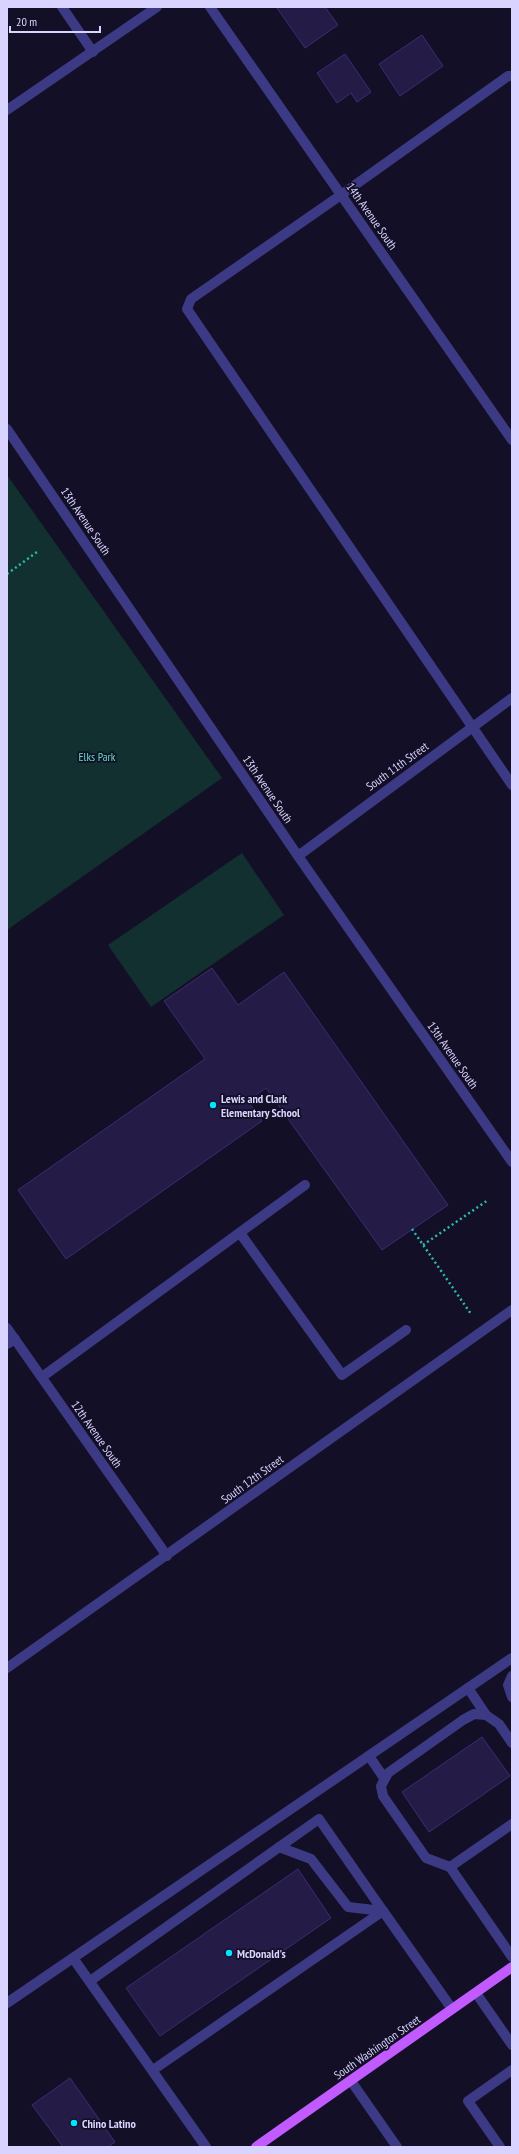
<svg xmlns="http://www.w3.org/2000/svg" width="519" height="2154" font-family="'PT Sans Narrow',sans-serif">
<rect width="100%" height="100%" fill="#130f26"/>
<g fill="#12302f">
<polygon points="7,475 222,778 7,930"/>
<polygon points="242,853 284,915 151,1007 108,945"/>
</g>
<g fill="#241b47" stroke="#3b2d73">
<polygon points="279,7 325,7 338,25 305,48 277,8"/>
<polygon points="422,35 443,66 400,96 379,64"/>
<polygon points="345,54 371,92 357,102 351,93 337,103 317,73"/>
<polygon points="212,968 238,1005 284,972 448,1205 382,1250 266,1088 248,1101 262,1121 66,1259 18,1190 205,1059 164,1001"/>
<polygon points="482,1737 510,1776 429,1832 402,1792"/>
<polygon points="298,1869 331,1918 160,2036 126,1988"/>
<polygon points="70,2078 115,2142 108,2147 63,2147 32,2105"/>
</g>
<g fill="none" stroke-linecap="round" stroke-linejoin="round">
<g stroke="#2fb8b0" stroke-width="2.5" stroke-dasharray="2 3" stroke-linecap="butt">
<polyline points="7,574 37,552"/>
<polyline points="412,1229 471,1314"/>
<polyline points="423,1245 488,1200"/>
</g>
<g stroke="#3d3a85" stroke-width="10">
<polyline points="62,7 93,52"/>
<polyline points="512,76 508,76 341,195 191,299 187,309 512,785"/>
<polyline points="240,1233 342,1375 406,1330"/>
<polyline points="7,1344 15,1339"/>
<polyline points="42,1377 305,1185"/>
<polyline points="512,1676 508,1685 512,1697"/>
<polyline points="468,1688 486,1715 499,1724 512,1743"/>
<polyline points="369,1756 384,1778"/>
<polyline points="512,1824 450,1867 512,1957"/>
<polyline points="279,1847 311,1859 348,1907 383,1911"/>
<polyline points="450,1867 426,1858 383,1796 381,1786 388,1773 463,1720 474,1714 486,1715"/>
<polyline points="73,1958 206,2147"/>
<polyline points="90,1981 319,1819 383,1911"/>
<polyline points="476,1993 512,2045"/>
<polyline points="153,2070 383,1911 452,2009"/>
<polyline points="500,2147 468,2101 512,2070"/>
</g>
<g stroke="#3d3a85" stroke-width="10">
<polyline points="210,7 512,440"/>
<polyline points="7,110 157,7"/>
<polyline points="298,856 512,698"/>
<polyline points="7,1328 167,1556"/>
<polyline points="7,1668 512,1310"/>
<polyline points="7,2003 512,1658"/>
<polyline points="351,2081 397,2147"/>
</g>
<polyline stroke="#3d3a85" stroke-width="10" points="7,429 298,856 512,1162"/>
<polyline stroke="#c25bff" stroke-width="10" points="256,2147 512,1967"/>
</g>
<g fill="#00e5ff" stroke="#130f26" stroke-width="1.5">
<circle cx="213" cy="1105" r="4"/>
<circle cx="229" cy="1953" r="4"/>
<circle cx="74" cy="2123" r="4"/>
</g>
<g text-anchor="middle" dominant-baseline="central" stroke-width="3.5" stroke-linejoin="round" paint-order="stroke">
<g font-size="12" fill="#d9d4ff" stroke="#130f26">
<text transform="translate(372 216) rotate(55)">14th Avenue South</text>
<text transform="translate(86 521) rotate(56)">13th Avenue South</text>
<text transform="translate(397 766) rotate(-36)">South 11th Street</text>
<text transform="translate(268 789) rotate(56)">13th Avenue South</text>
<text transform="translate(453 1055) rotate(55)">13th Avenue South</text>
<text transform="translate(97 1434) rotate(55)">12th Avenue South</text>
<text transform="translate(252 1479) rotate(-36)">South 12th Street</text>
<text transform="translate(377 2047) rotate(-35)">South Washington Street</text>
</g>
<g font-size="12" fill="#5fe0c0" stroke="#130f26">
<text x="97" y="756">Elks Park</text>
</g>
<g font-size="12" font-weight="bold" fill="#d9d4ff" stroke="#130f26" text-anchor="start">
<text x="221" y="1098">Lewis and Clark<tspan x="221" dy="14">Elementary School</tspan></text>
<text x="237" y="1953">McDonald's</text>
<text x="82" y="2123">Chino Latino</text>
</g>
</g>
<rect width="519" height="2154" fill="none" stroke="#d9d4ff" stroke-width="16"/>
<path d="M10 26v6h90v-6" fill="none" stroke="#d9d4ff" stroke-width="2"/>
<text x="16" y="26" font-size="12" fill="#d9d4ff" stroke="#130f26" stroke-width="3" paint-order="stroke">20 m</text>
</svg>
